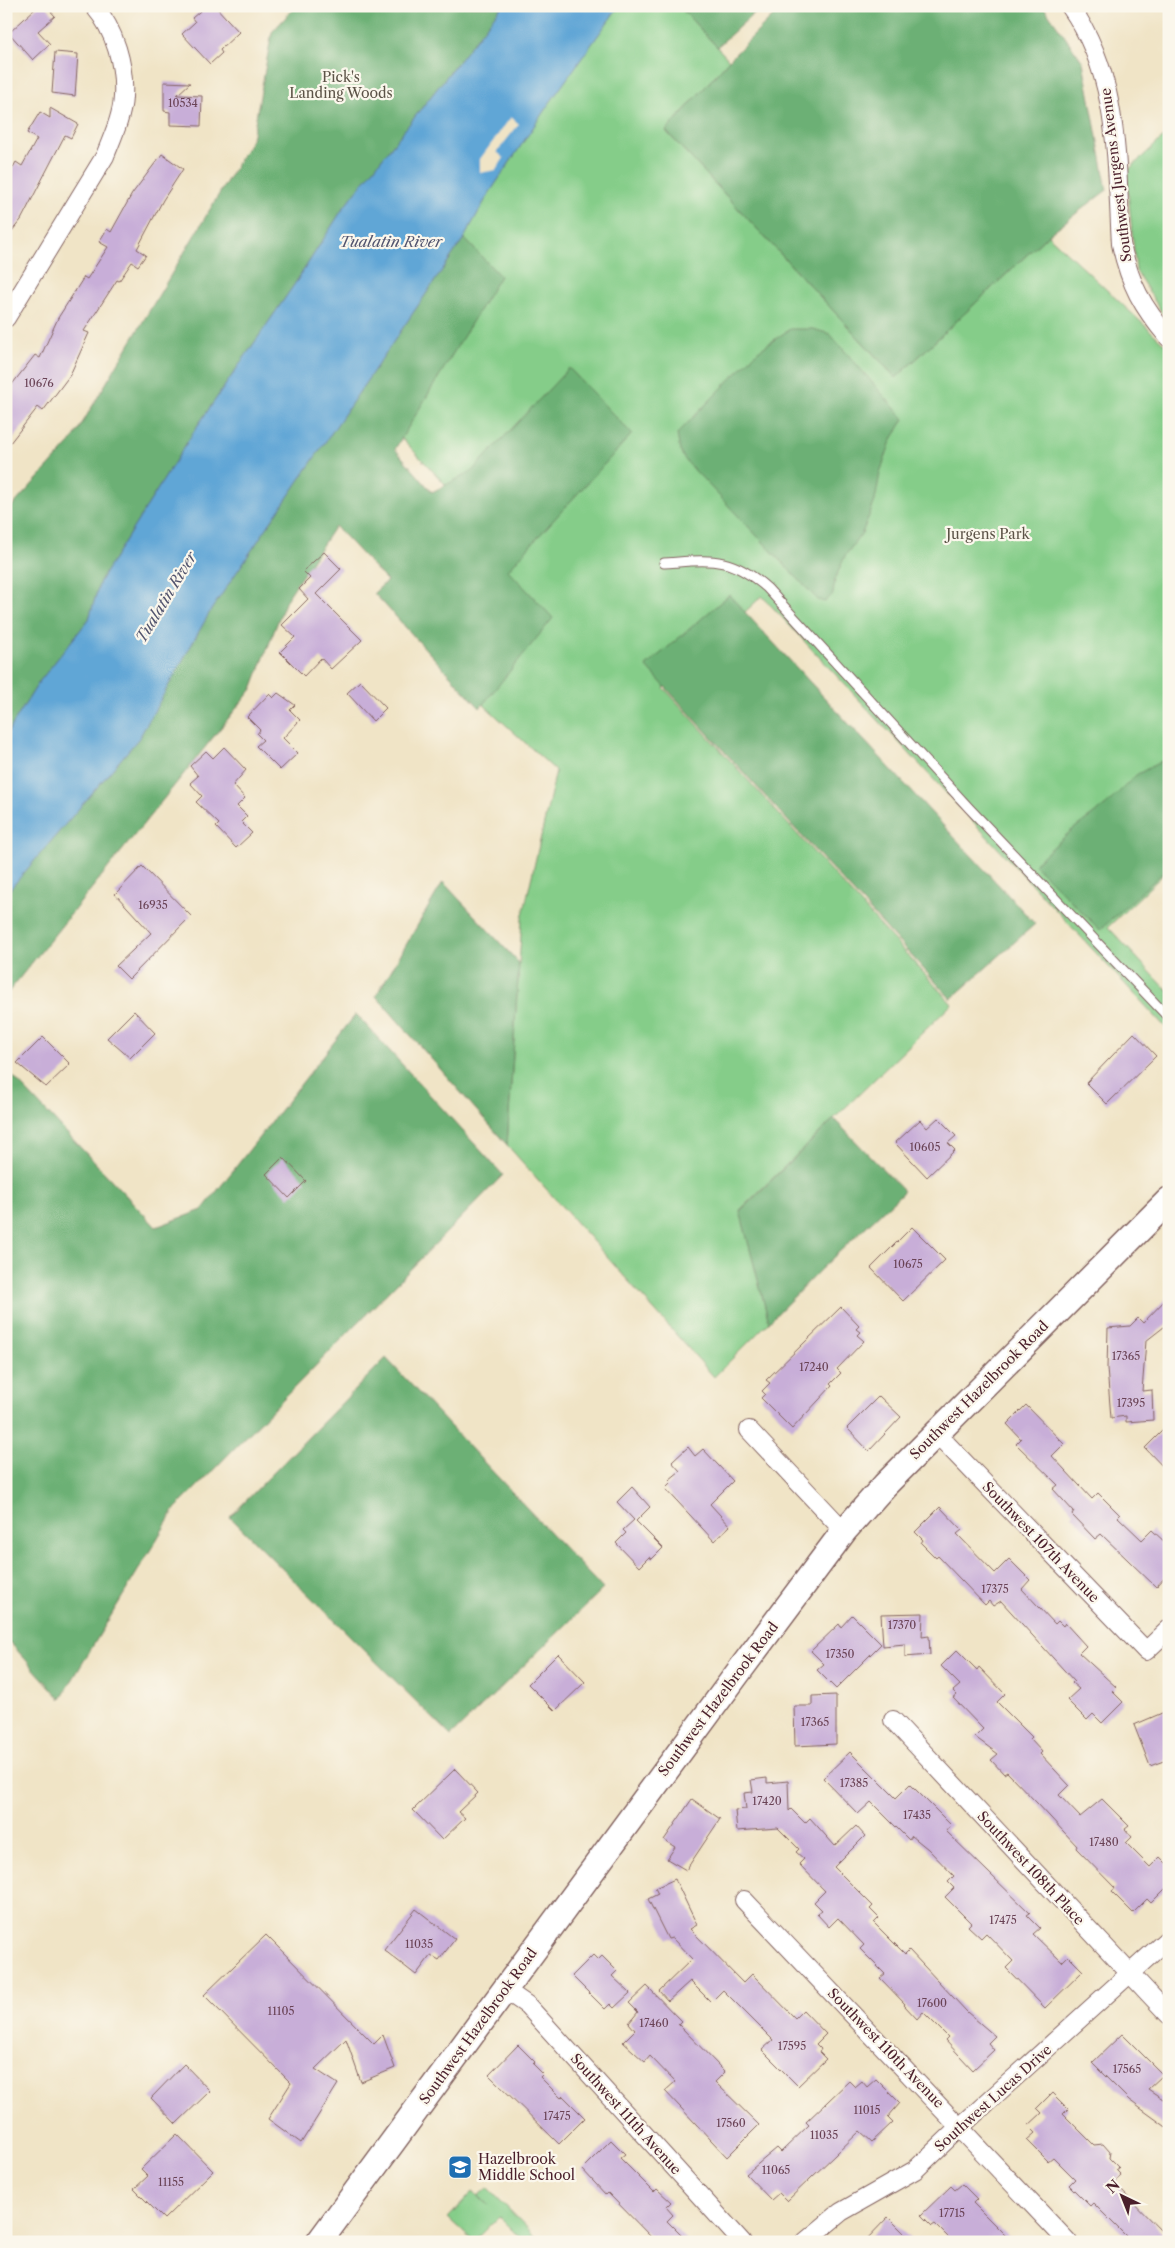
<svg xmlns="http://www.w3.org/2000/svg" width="1175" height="2248" font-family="'Libre Caslon Text',serif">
<rect width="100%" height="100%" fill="#fbf7ec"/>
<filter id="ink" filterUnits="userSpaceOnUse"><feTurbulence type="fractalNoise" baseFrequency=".02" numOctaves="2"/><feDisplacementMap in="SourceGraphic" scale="10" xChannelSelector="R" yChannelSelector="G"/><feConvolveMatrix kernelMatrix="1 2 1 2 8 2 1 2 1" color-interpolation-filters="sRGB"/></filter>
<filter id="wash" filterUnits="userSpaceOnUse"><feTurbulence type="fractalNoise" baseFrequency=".0096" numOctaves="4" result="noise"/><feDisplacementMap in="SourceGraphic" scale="20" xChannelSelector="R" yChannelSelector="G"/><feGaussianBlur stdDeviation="1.12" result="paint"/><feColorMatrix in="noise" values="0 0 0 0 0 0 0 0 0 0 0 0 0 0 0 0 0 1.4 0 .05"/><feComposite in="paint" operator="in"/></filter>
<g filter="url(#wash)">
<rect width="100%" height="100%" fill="#f0e4c6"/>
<g fill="#85cd89" stroke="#68765a">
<polygon points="619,6 679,6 729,60 666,131 896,378 1048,235 1169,348 1169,869 1108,927 1169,992 1169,1031 762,596 664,688 952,1004 740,1210 769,1322 714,1377 507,1145 522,919 556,771 483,704 494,574 513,556 359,393 464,238 488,195 546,108"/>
<polygon points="1169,132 1169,324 1136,271 1126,172"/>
<polygon points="488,2188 541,2242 524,2242 499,2217 474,2242 448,2218 473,2192 488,2205 479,2196"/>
</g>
<g fill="#6cb075" stroke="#5b6850">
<polygon points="296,6 502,6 344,207 296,282 198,425 100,581 89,619 39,682 6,735 6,513 71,442 252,139 272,32"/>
<polygon points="679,6 762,6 717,47"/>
<polygon points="783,6 1043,6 1083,62 1107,190 1048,235 896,378 666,131 729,60"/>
<polygon points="464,238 500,276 395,449 432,492 471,472 569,368 632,434 508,570 553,618 480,708 374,593 387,581 335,526 286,600 252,689 6,995 6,894 139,738 211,610"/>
<polygon points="790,329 813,329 830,334 904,419 891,441 880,473 875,501 862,533 845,556 835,579 833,594 825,602 818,600 685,460 680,451 677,434 758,351"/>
<polygon points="729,595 1035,924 951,999 646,666"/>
<polygon points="1169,757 1169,867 1100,930 1034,864 1072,830 1106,805 1136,775"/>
<polygon points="443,882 519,963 507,1145 376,996"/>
<polygon points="356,1014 503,1175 175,1509 61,1699 6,1638 6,1069 156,1227 202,1210"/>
<polygon points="834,1119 904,1191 821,1269 769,1322 740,1211"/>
<polygon points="386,1358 603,1589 451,1736 230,1517"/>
</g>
<polygon fill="#60a6d6" stroke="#556280" points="502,6 619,6 546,108 488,195 464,238 211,610 139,738 6,894 6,735 39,682 89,619 100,581 198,425 296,282 344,207"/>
<polygon fill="#f0e4c6" points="511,117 519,124 497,152 504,158 496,170 480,173 480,159"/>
<g id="blocks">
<g fill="#c8aed8">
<polygon points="38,6 46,6 55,16 38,31 50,44 33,60 9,33"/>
<polygon points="206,6 215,6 239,32 220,50 222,53 210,64 182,34 195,22 192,18"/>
<polygon points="55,52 78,54 75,96 52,93"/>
<polygon points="164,82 190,83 177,95 202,96 201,126 170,125 170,112 164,111"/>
<polygon points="50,108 78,124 71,138 65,135 21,220 6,238 6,180 16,162 22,166 37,139 27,133 40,112 50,118"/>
<polygon points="162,154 183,169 163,200 137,249 146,255 138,266 132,262 119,281 117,280 84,331 89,333 70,375 43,411 38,407 6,448 6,392 35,355 40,358 58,318 84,277 87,279 108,247 99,242 107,229 111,232 132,194"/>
<polygon points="324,552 341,569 316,594 362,640 331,669 321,658 304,676 280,652 295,637 282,625 308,599 299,589 310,578 303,571"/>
<polygon points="360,681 386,708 373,721 347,693"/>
<polygon points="278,693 295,705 290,710 300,720 283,738 298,753 280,770 256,746 263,740 257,734 260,730 247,717 269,694 273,698"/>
<polygon points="224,747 246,770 233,785 245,798 237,806 247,816 241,822 252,833 236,848 216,827 219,824 196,802 202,796 190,783 198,776 190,766 206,751 213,758"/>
<polygon points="142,866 191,916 129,979 116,966 151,933 115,894"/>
<polygon points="134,1011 155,1033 130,1058 107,1038"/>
<polygon points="1134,1033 1156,1056 1107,1104 1086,1083"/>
<polygon points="43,1037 70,1064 46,1087 17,1063"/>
<polygon points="938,1118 956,1136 948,1143 955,1150 927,1177 895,1143 920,1120 927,1128"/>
<polygon points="283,1157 306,1181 289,1198 266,1174"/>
<polygon points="912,1227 945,1260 903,1301 871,1268"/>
<polygon points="1169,1296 1169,1323 1146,1341 1142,1391 1152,1390 1153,1420 1126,1422 1126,1416 1111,1418 1107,1368 1108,1328 1130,1326 1138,1318 1143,1323"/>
<polygon points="841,1307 859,1326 856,1329 860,1332 857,1335 864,1341 837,1369 841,1373 830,1384 832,1386 792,1429 761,1398 765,1394 762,1391 770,1383 766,1380"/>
<polygon points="879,1396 901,1417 869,1451 847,1428"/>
<polygon points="1026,1405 1064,1444 1052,1456 1092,1499 1098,1493 1120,1515 1118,1517 1142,1540 1152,1530 1169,1546 1169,1573 1156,1587 1101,1534 1095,1539 1072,1515 1074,1512 1053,1489 1058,1485 1016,1444 1021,1439 1007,1424"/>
<polygon points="1169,1424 1169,1473 1145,1448"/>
<polygon points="688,1447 695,1456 703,1449 733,1481 710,1504 730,1526 714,1541 665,1488 671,1482 669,1480 680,1471 672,1462"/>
<polygon points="632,1487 650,1507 636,1521 663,1548 652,1559 649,1557 639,1567 616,1543 626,1533 623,1530 634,1520 617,1502"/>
<polygon points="940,1507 962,1530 957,1534 995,1573 1009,1559 1030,1580 1022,1589 1055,1624 1058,1621 1063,1626 1065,1623 1086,1646 1079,1653 1116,1687 1112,1691 1123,1702 1102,1723 1093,1714 1087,1720 1067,1700 1079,1689 1072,1683 1074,1681 1001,1601 993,1606 989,1601 985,1605 938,1556 936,1558 921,1543 923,1540 915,1532"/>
<polygon points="923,1613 922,1637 929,1636 930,1655 905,1657 905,1644 883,1646 881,1614"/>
<polygon points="852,1615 881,1644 836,1689 817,1670 824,1664 811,1651 839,1624 841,1627"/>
<polygon points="957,1650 977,1670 979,1667 1005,1694 997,1702 1032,1737 1030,1739 1042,1752 1040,1754 1069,1785 1059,1795 1080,1817 1102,1799 1129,1826 1125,1829 1132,1837 1126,1843 1150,1867 1160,1857 1169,1866 1169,1885 1151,1903 1147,1899 1133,1913 1112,1892 1115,1888 1076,1848 1077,1846 1037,1803 1007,1772 1004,1774 991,1760 998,1754 975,1737 983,1729 953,1698 957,1695 953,1691 960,1685 941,1666"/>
<polygon points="558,1654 585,1682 555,1711 528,1684"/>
<polygon points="836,1695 836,1744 795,1746 794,1706 812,1706 812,1696"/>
<polygon points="1169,1710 1169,1759 1150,1766 1134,1725"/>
<polygon points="850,1752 896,1798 910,1784 951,1825 946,1831 1030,1913 1027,1915 1040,1928 1033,1934 1062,1962 1068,1956 1083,1971 1045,2008 1006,1968 1013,1961 986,1933 981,1938 968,1926 971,1923 945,1897 954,1888 948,1882 954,1876 928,1849 912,1836 909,1840 871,1802 858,1814 823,1778"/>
<polygon points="455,1769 478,1793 458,1812 465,1818 442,1840 413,1810"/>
<polygon points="767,1778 767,1783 788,1781 789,1811 791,1809 805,1823 810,1818 835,1846 856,1826 865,1836 834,1867 873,1906 870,1909 879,1918 874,1923 905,1954 909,1950 967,2012 995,2036 988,2043 994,2050 973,2070 945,2040 948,2037 923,2012 917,2019 904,2005 905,2004 880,1978 885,1974 860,1949 864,1945 838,1918 829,1927 817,1914 822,1910 814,1902 825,1891 799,1864 804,1859 796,1852 799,1849 778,1828 737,1831 735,1810 746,1809 744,1793 753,1792 751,1780"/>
<polygon points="692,1799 720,1819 686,1870 667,1859 675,1847 664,1840"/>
<polygon points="675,1879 697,1925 690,1929 743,1983 752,1974 795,2018 803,2010 826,2034 816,2044 821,2049 819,2052 826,2059 798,2086 762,2050 773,2040 723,1990 711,2002 690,1981 668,2001 659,1991 692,1959 672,1938 668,1939 648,1899 658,1894 655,1888"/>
<polygon points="416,1909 455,1939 439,1960 431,1955 416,1975 384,1950"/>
<polygon points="266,1935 374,2044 383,2035 395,2068 361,2082 346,2039 315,2069 338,2084 301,2143 268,2119 291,2083 204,1995"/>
<polygon points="593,1955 598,1960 602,1956 617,1971 612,1976 630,1993 614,2008 610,2004 605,2009 572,1976"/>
<polygon points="647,1986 681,2021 678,2024 725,2072 715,2082 759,2125 727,2157 665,2091 675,2082 650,2056 645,2062 623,2042 635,2030 629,2023 638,2012 629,2003"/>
<polygon points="1122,2034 1163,2075 1148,2089 1169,2103 1169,2129 1129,2100 1092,2063"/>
<polygon points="518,2045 535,2062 533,2064 543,2074 540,2077 561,2098 563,2096 585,2118 559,2144 489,2075"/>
<polygon points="184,2064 210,2091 176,2124 151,2098"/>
<polygon points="876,2079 900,2103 888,2117 893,2122 872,2142 860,2131 787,2201 779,2193 771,2200 746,2174 777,2148 781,2152 809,2125 806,2122 849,2081 855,2087 862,2081 867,2087"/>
<polygon points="1052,2093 1068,2109 1063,2114 1094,2145 1103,2144 1110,2152 1109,2158 1119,2168 1116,2170 1121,2175 1114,2183 1169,2239 1169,2242 1132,2242 1093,2203 1090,2206 1069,2185 1075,2179 1053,2157 1048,2161 1027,2140 1035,2133 1028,2126 1042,2113 1037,2108"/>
<polygon points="177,2134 213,2171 164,2219 134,2189 148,2176 141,2169"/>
<polygon points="611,2140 625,2154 620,2158 654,2192 657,2189 671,2202 666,2207 673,2215 667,2221 688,2242 656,2242 608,2193 606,2195 582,2169"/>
<polygon points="962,2184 977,2199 973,2203 1012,2242 953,2242 935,2224 932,2226 921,2215 951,2186 955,2190"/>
<polygon points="888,2217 913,2242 864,2242"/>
</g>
</g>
</g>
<g filter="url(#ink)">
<use href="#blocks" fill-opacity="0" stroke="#846461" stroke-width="1"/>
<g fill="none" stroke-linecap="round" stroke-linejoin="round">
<g stroke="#846461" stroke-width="11">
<path id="lane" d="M664,563C710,560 730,555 767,588L969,808L1169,1018"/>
</g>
<g stroke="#846461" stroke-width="20">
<g id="street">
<path d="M1070,6C1120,77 1116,161 1121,244C1130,284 1142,307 1169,338"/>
<path d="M6,318L105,156C112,138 122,117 123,97C125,66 115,30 94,6"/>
<polyline points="749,1430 844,1531"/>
<polyline points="937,1434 1146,1651 1169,1629"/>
<polyline points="893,1720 1169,2015"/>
<polyline points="744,1900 1068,2242"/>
<polyline points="505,1990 527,2005 742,2242"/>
<polyline points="805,2242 841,2212 915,2170 960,2127 1169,1938"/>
</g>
</g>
<g stroke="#846461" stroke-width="28">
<polyline id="secondary" points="319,2242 743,1666 844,1531 885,1485 1169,1200"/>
</g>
<use href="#lane" stroke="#fff" stroke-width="9"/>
<use href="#street" stroke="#fff" stroke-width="18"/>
<use href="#secondary" stroke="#fff" stroke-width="25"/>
</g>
</g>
<defs>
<g id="school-square" transform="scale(1.25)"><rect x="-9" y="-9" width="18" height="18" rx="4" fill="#1f6fb2" stroke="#fbf7ec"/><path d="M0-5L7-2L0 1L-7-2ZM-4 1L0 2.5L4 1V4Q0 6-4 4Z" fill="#fff"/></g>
</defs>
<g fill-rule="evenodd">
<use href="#school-square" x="460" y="2167"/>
</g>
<g text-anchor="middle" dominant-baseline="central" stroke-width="4.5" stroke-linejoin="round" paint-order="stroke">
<g font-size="11" fill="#6a4356">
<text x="183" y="103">10534</text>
<text x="39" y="383">10676</text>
<text x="153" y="905">16935</text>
<text x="925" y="1147">10605</text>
<text x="908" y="1264">10675</text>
<text x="1126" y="1356">17365</text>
<text x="814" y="1367">17240</text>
<text x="1131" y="1403">17395</text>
<text x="995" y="1589">17375</text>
<text x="902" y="1625">17370</text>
<text x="840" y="1654">17350</text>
<text x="815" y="1722">17365</text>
<text x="854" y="1783">17385</text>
<text x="767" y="1801">17420</text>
<text x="917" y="1815">17435</text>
<text x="1104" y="1842">17480</text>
<text x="1003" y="1920">17475</text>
<text x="419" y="1944">11035</text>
<text x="932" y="2003">17600</text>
<text x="281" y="2011">11105</text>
<text x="654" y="2023">17460</text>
<text x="792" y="2046">17595</text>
<text x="1127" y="2069">17565</text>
<text x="867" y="2110">11015</text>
<text x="557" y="2116">17475</text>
<text x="731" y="2123">17560</text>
<text x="824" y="2135">11035</text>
<text x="776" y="2170">11065</text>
<text x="171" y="2182">11155</text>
<text x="952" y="2213">17715</text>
</g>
<g font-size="14" fill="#5c5347" stroke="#fbf7ec">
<text x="341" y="77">Pick's<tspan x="341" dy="16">Landing Woods</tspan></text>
<text x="988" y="534">Jurgens Park</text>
</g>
<g font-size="14" fill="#4a1f2b" stroke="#fbf7ec">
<text transform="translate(1116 175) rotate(-97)">Southwest Jurgens Avenue</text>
<text transform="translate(979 1390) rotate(-45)">Southwest Hazelbrook Road</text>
<text transform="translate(1041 1542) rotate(46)">Southwest 107th Avenue</text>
<text transform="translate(718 1699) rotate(-53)">Southwest Hazelbrook Road</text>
<text transform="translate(1031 1868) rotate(47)">Southwest 108th Place</text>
<text transform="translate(478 2026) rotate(-54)">Southwest Hazelbrook Road</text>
<text transform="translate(886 2048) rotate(46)">Southwest 110th Avenue</text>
<text transform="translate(993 2098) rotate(-42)">Southwest Lucas Drive</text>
<text transform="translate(626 2114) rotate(48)">Southwest 111th Avenue</text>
</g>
<g font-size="14" fill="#4a1f2b" stroke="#fbf7ec" text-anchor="start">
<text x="478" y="2159">Hazelbrook<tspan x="478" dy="16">Middle School</tspan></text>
</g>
<g font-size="15" font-style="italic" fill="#53556f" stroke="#fbf7ec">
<text x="391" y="241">Tualatin River</text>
<text transform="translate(166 597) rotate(-59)">Tualatin River</text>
</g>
</g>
<rect width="1175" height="2248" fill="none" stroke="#fbf7ec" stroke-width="25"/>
<g transform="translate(1122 2196) rotate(317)" stroke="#fbf7ec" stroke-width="4" paint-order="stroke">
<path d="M0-4L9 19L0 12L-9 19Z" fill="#4a1f2b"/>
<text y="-8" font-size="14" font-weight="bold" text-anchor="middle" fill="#4a1f2b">N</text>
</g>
</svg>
